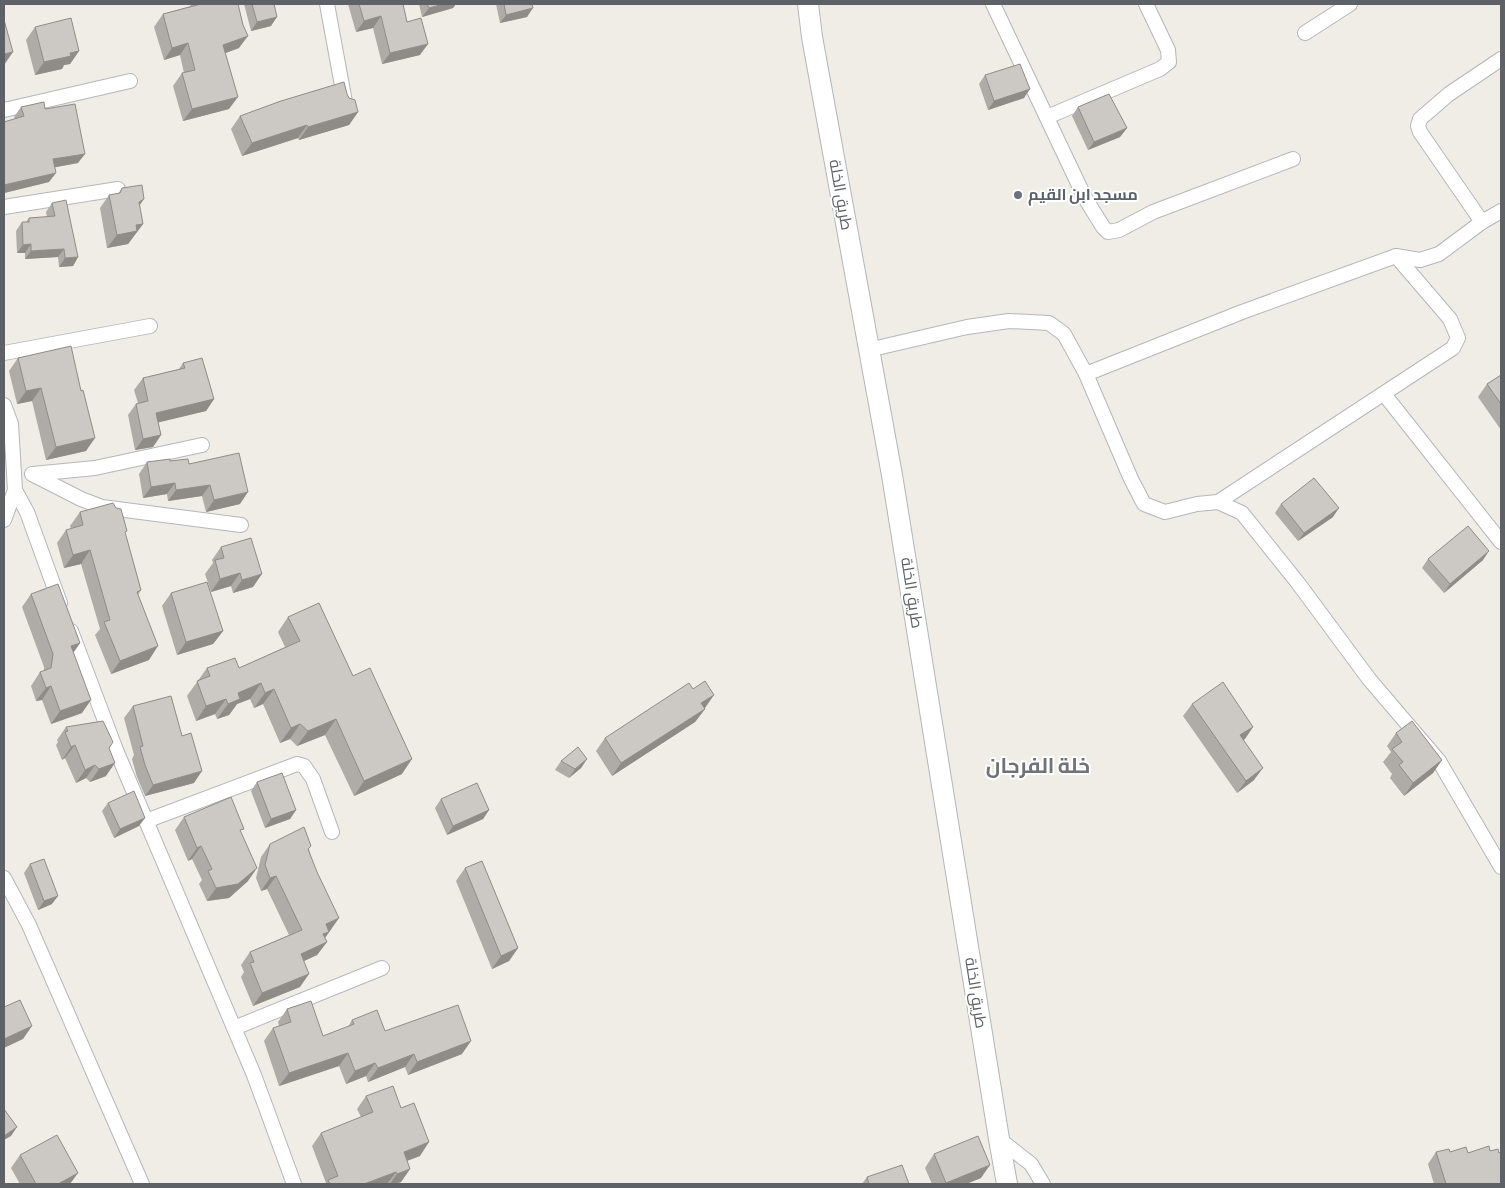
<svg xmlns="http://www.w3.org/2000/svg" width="1505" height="1188" font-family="'Sofia Sans Condensed',Cairo,sans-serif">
<rect width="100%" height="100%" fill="#f0ede6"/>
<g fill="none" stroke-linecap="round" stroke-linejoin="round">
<g stroke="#b3b7bb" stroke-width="16">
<g id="street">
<polyline points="327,4 345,102"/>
<polyline points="993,4 1085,198 1103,227 1108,232 1119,230 1153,212 1293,159"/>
<polyline points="1305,33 1350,4"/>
<polyline points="4,110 130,81"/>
<polyline points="1047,117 1160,69 1169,62 1168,50 1146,4"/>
<polyline points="4,207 118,189"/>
<polyline points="1482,222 1420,132 1418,126 1420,119 1449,94 1501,59"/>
<polyline points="868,350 967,327 1009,321 1049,323 1064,334 1086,374 1131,479 1144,504 1165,512 1197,504 1218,502 1242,513 1298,583 1369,679 1439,761 1501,867"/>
<polyline points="4,353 150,326"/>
<polyline points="1086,374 1242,312 1396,256 1420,260 1439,254 1482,222 1501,211"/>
<polyline points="1384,394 1501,542"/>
<polyline points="4,405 11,424 15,490 27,512 60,603"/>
<polyline points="32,474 81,499 102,507 241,525"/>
<polyline points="33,474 95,468 202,445"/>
<polyline points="1218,502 1453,348 1458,338 1450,319 1396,256"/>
<polyline points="4,520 15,490"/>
<polyline points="71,631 116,750 254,1075 294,1184"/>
<polyline points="146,821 297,764 304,766 313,779 332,832"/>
<polyline points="4,878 29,925 142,1184"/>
<polyline points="234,1028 382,968"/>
<polyline points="999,1139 1031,1164 1043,1184"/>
</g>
</g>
<g stroke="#b2b6bb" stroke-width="22">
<polyline id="secondary" points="808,4 812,37 892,475 999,1139 1007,1184"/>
</g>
<use href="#street" stroke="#fff" stroke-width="14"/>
<use href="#secondary" stroke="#fff" stroke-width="20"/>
</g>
<g fill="#afaca8">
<polygon points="190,4 238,4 239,48 225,53 229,109 183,121 173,86 182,73 184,73 180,55 164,60 154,27 163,14 191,6"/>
<polygon points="244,4 274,4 271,26 251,31"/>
<polygon points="348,4 403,4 407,22 420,55 382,64 373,28 356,32"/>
<polygon points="419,4 456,4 453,8 422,17"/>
<polygon points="496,4 532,4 527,17 500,23"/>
<polygon points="35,27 79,51 70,64 64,65 62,69 35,75 26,40"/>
<polygon points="985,75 1024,98 988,110 979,84"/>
<polygon points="347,94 358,112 349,125 299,140 298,138 242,156 231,129 240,116"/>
<polygon points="21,107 45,109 78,163 55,167 49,182 4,193 4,122 15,119 14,117"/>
<polygon points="1078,107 1127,128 1120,137 1088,150 1072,116"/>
<polygon points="122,188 139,206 143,224 128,244 107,248 100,208 109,195 118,194"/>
<polygon points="52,203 78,257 73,266 59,267 58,257 25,259 25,253 17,253 16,231 22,222 26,222 29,218 47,217 46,212"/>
<polygon points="18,358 81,391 86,451 46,460 32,401 17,404 9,371"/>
<polygon points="183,363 214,399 206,411 158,422 161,435 153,447 135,450 128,415 136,404 138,403 134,390 143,378 179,369"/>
<polygon points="1501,375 1501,430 1478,397 1487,384"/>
<polygon points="170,461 189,464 240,504 206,512 202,496 168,501 167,494 143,498 139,474 147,462"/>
<polygon points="1281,504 1333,517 1298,541 1275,513"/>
<polygon points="80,512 125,534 141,590 138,595 149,660 111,674 95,635 100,629 81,564 64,568 57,543 66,530 71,529 70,526"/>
<polygon points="221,547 253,587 233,593 231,586 211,592 205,574 213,563 212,560"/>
<polygon points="1428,559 1483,560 1444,593 1422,568"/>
<polygon points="171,593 223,631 213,644 177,655 162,606"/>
<polygon points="31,594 80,643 73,653 82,713 51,724 42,700 36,701 31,686 40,672 44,671 44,667 22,607"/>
<polygon points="288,617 353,676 402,774 354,796 325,735 297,746 290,739 280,743 263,704 254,708 250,699 237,704 229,715 217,719 215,714 196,721 187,696 207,668 239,668 285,647 278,632"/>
<polygon points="1192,704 1253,727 1243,740 1254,780 1237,793 1183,716"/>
<polygon points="133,706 194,783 145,796 137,777 132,759 134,755 124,718"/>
<polygon points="704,708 705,709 695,722 612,776 596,751 605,738 705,708"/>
<polygon points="66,727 109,748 106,776 90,782 86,778 76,783 65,758 62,760 56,745 58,742 57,740"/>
<polygon points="1396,733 1442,760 1433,773 1404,796 1390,778 1392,774 1383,762 1391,752 1387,746"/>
<polygon points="587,759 581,768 569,778 555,770 561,761"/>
<polygon points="257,782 296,810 290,819 265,828 251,791"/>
<polygon points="441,799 489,810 483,819 447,835 435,808"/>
<polygon points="108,803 139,826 114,838 102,811"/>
<polygon points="184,817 241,833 248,881 229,898 207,901 199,884 202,880 192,859 188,861 175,830"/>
<polygon points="270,844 309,849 330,931 325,938 327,942 317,955 304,961 300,987 253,1006 241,977 244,972 241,965 250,952 289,935 267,889 261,891 256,878 261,857"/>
<polygon points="30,864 52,904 38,910 24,873"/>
<polygon points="465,868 518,948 509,961 492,969 456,881"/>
<polygon points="287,1009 323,1036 348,1027 352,1020 385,1031 462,1054 408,1075 405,1067 368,1082 366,1076 346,1084 339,1066 279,1086 264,1041 273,1028 279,1026 278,1022"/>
<polygon points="366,1096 420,1156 407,1161 410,1169 401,1182 395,1184 325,1184 326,1183 312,1146 321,1133 361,1117 357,1109"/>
<polygon points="1490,1151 1499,1153 1501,1184 1434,1184 1428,1164 1436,1152 1450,1152 1468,1153"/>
<polygon points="934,1154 981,1178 966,1184 932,1184 925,1168"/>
<polygon points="20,1155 70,1184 20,1184 11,1168"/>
<polygon points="867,1177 909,1184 862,1184"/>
</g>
<g fill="#8f8c88">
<polygon points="444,4 456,4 453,8 422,17 429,8"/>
<polygon points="533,8 527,17 500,23 506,15"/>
<polygon points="381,16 373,28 356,32 364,21"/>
<polygon points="277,17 271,26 251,31 257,22"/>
<polygon points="248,36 239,48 215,57 223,45"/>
<polygon points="188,43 180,55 164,60 172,48"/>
<polygon points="428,44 420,55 382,64 390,53"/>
<polygon points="79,51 70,64 64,65 62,69 35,75 44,62"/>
<polygon points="13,52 4,65 4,54"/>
<polygon points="1030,89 1024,98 988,110 994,101"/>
<polygon points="238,97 229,109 183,121 192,109"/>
<polygon points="358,112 349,125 299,140 308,127"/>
<polygon points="307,125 298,138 242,156 252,143"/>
<polygon points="1127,128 1120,137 1088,150 1094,142"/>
<polygon points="85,154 78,163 46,169 53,159"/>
<polygon points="56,173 49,182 4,193 4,185"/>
<polygon points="144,199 135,212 139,202"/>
<polygon points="143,224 128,244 107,248 117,235 136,225"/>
<polygon points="31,244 25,253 17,253 23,245"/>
<polygon points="64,249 58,257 25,259 31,251"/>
<polygon points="78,257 73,266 59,267 65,258"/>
<polygon points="41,388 32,401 17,404 26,391"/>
<polygon points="214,399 206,411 148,425 156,413"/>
<polygon points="161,435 153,447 135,450 143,439"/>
<polygon points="95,438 86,451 46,460 56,447"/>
<polygon points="175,483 167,494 143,498 151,487"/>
<polygon points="210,485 202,496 168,501 176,490"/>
<polygon points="248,492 240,504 206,512 214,500"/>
<polygon points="1339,508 1333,517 1298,541 1304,533"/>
<polygon points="90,550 81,564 64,568 73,555"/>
<polygon points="1489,551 1483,560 1444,593 1450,584"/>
<polygon points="240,573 231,586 211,592 220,579"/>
<polygon points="262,574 253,587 233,593 242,580"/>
<polygon points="223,631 213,644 177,655 186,642"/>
<polygon points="80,643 71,656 71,646"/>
<polygon points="158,646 149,660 111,674 120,661"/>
<polygon points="261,683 250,699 237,704 229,715 217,719 228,704 238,693"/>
<polygon points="51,686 42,700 36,701 46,688"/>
<polygon points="274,689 263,704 254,708 265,693"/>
<polygon points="714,695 705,708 692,717 701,703"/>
<polygon points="226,699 215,714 196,721 206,706"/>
<polygon points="91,700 82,713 51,724 60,711"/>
<polygon points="705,709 695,722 612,776 621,763"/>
<polygon points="336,719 325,735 297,746 308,731"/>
<polygon points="300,724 290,739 280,743 291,728"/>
<polygon points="1253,727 1245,739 1232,747 1240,735"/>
<polygon points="75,745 65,758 62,760 71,747"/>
<polygon points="412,759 402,774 354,796 364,781"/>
<polygon points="587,759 581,768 569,778 575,769"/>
<polygon points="1442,760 1433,773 1404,796 1413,783"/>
<polygon points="115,763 106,776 90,782 99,769"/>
<polygon points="95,765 86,778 76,783 85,770"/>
<polygon points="1263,768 1254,780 1237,793 1246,781"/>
<polygon points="202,771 194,783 145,796 153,785"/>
<polygon points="296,810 290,819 265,828 271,819"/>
<polygon points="489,810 483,819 447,835 453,826"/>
<polygon points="145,818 139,826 114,838 120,829"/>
<polygon points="201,846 192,859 188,861 197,848"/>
<polygon points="257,868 248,881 229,898 207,901 216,888"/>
<polygon points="276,876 267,889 261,891 270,878"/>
<polygon points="58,896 52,904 38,910 44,901"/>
<polygon points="339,918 330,931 316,937 326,924"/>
<polygon points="329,932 320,945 327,942 317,955 291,967 301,954 323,934"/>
<polygon points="518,948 509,961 492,969 501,956"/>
<polygon points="309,974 300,987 253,1006 262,993"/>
<polygon points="32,1026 23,1039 4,1048 4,1039"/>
<polygon points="471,1041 462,1054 408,1075 417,1062"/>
<polygon points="348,1053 339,1066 279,1086 289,1073"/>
<polygon points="414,1054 405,1067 368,1082 378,1068"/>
<polygon points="375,1063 366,1076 346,1084 355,1071"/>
<polygon points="17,1127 11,1136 4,1140 4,1136"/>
<polygon points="429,1142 420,1156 395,1165 404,1152"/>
<polygon points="990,1165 981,1178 966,1184 945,1184 946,1183"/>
<polygon points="410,1169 401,1182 395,1184 390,1184 397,1174"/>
<polygon points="396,1172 387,1184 364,1184"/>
<polygon points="78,1173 70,1184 58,1184"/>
</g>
<g fill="#ccc8c3" stroke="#8f8c88">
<polygon points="201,4 238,4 243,25 248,36 223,45 238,97 192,109 182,73 195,70 188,43 172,48 163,14"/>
<polygon points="252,4 274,4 277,17 257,22"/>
<polygon points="359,4 403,4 407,22 421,18 428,44 390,53 381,16 364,21"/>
<polygon points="427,4 444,4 429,8"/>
<polygon points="504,4 532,4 533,8 506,15"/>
<polygon points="71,18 79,51 70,53 71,56 44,62 35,27"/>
<polygon points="4,20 13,52 4,54"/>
<polygon points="1020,64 1030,89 994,101 985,75"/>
<polygon points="344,82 347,94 349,98 355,100 358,112 308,127 307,125 252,143 240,116 281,101"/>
<polygon points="1109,94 1127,128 1094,142 1078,107"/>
<polygon points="44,102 45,109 75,104 85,154 53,159 56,173 4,185 4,122 24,116 21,107"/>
<polygon points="142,185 144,199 139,202 143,224 136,225 137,231 117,235 109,195 120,193 122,188"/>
<polygon points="66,200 78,257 65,258 64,249 31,251 31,244 23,245 22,222 29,222 29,218 55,216 52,203"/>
<polygon points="71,346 81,391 83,390 95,438 56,447 41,388 26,391 18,358"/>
<polygon points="202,358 214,399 156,413 161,435 143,439 136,404 148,401 143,378 185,368 183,363"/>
<polygon points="1501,375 1501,404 1487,384"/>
<polygon points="239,453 248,492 214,500 210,485 176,490 175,483 151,487 147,462 170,459 170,461 188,459 189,464"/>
<polygon points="1314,478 1339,508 1304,533 1281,504"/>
<polygon points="113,503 116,508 121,509 127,531 125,532 141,590 137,592 158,646 120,661 104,622 110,620 90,550 73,555 66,530 83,525 80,512"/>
<polygon points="1468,526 1489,551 1450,584 1428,559"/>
<polygon points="251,538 262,574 242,580 240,573 220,579 215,560 224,558 221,547"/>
<polygon points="207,582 223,631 186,642 171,593"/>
<polygon points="58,584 80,643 71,646 91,700 60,711 51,686 46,688 40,672 51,668 53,654 31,594"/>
<polygon points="319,603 353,676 370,668 412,759 364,781 336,719 308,731 300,724 291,728 274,689 265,693 261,683 238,693 240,699 228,704 226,699 206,706 197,681 210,676 207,668 235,658 239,668 300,641 288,617"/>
<polygon points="705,681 714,695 701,703 705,709 621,763 605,738 689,683 693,689"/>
<polygon points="1223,682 1253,727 1240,735 1263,768 1246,781 1192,704"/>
<polygon points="171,696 182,736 191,733 202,771 153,785 145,765 140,747 143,746 133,706"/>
<polygon points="103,721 113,742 109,748 115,763 99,769 95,765 85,770 75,745 71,747 65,732 68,731 66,727"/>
<polygon points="1412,721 1442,760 1413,783 1399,765 1403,762 1392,749 1402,742 1396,733"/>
<polygon points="578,747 587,759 575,769 561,761"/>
<polygon points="282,773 296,810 271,819 257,782"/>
<polygon points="477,783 489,810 453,826 441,799"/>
<polygon points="134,791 145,818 120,829 108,803"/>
<polygon points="231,797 244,829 240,830 257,868 238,884 216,888 208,871 212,869 201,846 197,848 184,817"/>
<polygon points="304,827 311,846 308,849 317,872 339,918 326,924 329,932 323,934 327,942 301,954 309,974 262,993 250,963 254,962 250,952 302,930 276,876 270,878 265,865 270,844"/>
<polygon points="44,859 58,896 44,901 30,864"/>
<polygon points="482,861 518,948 501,956 465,868"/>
<polygon points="20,1000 32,1026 4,1039 4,1007"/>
<polygon points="311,1001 323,1036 354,1024 352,1020 377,1010 385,1031 458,1005 471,1041 417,1062 414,1054 378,1068 375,1063 355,1071 348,1053 289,1073 273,1028 291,1022 287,1009"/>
<polygon points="393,1086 401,1108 414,1103 429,1142 404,1152 410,1169 397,1174 396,1172 364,1184 330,1184 328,1180 338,1176 321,1133 373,1112 366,1096"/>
<polygon points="4,1109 17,1127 4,1136"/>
<polygon points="57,1135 78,1173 58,1184 36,1184 20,1155"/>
<polygon points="978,1136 990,1165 946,1183 934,1154"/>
<polygon points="1489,1146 1490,1151 1498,1149 1499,1153 1501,1152 1501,1184 1446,1184 1436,1152 1449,1149 1450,1152 1466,1147 1468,1153"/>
<polygon points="902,1165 909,1184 869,1184 867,1177"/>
</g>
<circle fill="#6b7280" stroke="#fff" stroke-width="2" cx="1018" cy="195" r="5"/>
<g text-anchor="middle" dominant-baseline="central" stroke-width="4" stroke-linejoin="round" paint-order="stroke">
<g font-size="16" fill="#5e6267" stroke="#fff">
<text transform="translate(840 195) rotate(80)">طريق الخلة</text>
<text transform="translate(911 593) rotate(81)">طريق الخلة</text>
<text transform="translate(975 993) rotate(81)">طريق الخلة</text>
</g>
<g font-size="16" font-weight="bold" fill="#5b616d" stroke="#fff" text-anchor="start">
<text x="1028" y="195">مسجد ابن القيم</text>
</g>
<g font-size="21" font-weight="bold" fill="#6f7479" stroke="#fff">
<text x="1038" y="766">خلة الفرجان</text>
</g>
</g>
<rect width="1505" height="1188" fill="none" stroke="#5e6267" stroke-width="10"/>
</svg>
